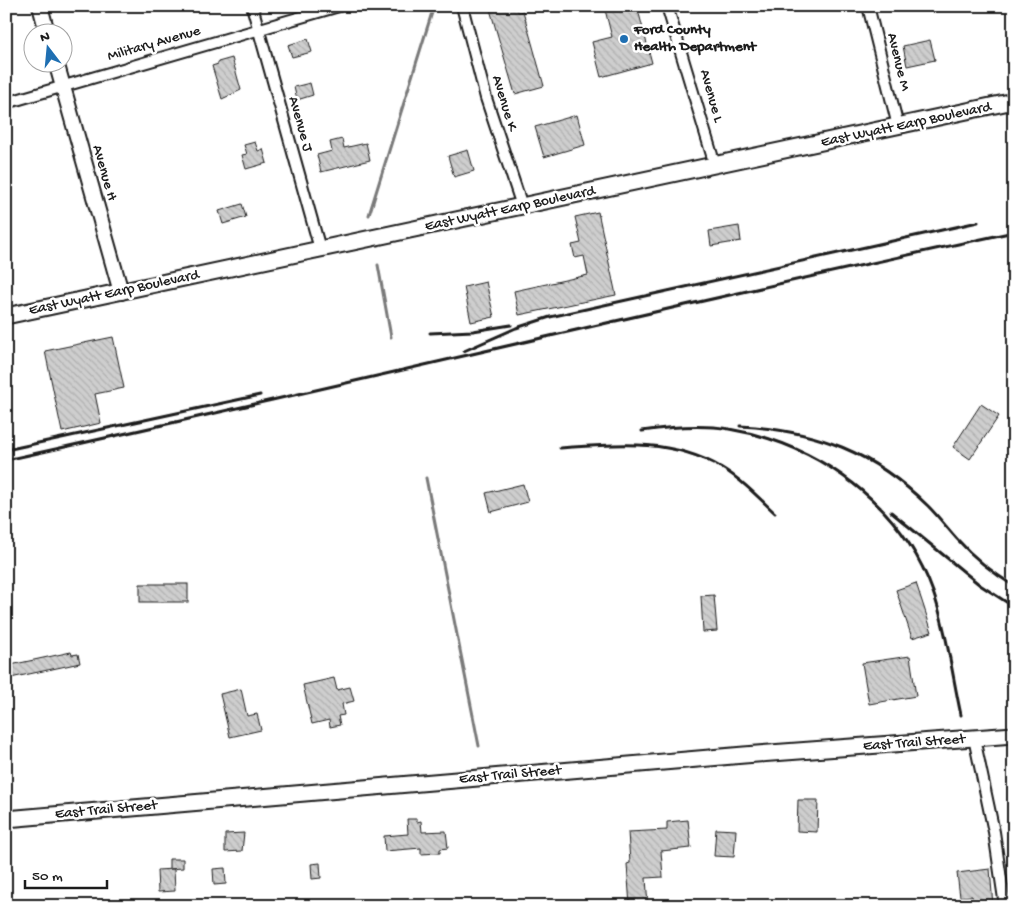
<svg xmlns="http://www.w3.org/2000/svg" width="1020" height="912" font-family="'Gochi Hand',sans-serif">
<defs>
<pattern id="building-back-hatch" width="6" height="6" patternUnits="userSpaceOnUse" patternTransform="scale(1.25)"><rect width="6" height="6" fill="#cecece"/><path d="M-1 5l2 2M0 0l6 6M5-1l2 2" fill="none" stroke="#b0b0b0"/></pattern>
</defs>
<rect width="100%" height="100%" fill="#fff"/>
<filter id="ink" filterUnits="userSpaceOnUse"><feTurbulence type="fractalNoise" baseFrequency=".02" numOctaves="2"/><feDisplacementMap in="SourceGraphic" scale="10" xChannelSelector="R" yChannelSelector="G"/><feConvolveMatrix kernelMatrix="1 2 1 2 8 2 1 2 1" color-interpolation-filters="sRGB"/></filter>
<g filter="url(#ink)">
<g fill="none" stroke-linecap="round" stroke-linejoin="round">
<g stroke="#7a7a7a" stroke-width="3">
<polyline points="369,215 434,6"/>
<polyline points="378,265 391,337"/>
<polyline points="426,478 479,746"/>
</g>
</g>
<g fill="url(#building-back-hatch)" stroke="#1c1c1c">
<polygon points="489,6 516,6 518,12 523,11 544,86 515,94"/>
<polygon points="604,6 637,6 652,63 601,77 592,42 612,37"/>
<polygon points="308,39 312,52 292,57 288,45"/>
<polygon points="930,40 935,60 907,66 903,46"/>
<polygon points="232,58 241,90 222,99 212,66 218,64 218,62"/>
<polygon points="310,83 313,95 297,100 294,87"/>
<polygon points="577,115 585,145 544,157 535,127"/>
<polygon points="342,139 344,148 366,143 370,160 321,172 317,155 332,151 330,142"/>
<polygon points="255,142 258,151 263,149 267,163 246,169 242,155 247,154 244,145"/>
<polygon points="468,150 474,171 454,177 448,156"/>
<polygon points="242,204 246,217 223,224 219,211"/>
<polygon points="598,212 616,295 519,315 514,291 588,275 584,256 575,258 572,245 581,243 575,217"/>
<polygon points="739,226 741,241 711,246 709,231"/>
<polygon points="486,282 494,317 471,322 464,287"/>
<polygon points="113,337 124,388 95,394 101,423 62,432 45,351"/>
<polygon points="981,404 999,416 970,459 953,447"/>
<polygon points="523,484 528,502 491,512 486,493"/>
<polygon points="916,583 932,632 912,638 896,590"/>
<rect x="140" y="584" width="48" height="18"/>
<polygon points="714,595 717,631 703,632 701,596"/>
<polygon points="71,652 72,655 78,654 80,663 6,679 6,666"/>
<polygon points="910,656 916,696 869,704 862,663"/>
<polygon points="334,678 337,690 350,687 354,701 342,704 344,715 338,716 340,725 330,727 329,720 312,724 303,685"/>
<polygon points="241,689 247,716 257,714 261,730 230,737 220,694"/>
<polygon points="798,800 818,800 817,832 797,831"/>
<polygon points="407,819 417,819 417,822 421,821 422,832 446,831 448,848 440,849 440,853 421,854 421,848 385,851 384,836 408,834"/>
<polygon points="688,820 691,848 661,851 663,877 646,878 648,906 630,906 627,864 630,863 628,832 667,830 667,822"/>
<polygon points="716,829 736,830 734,857 714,856"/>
<polygon points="244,833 242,851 225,852 225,834"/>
<polygon points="169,859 183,859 183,868 169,869"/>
<polygon points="320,863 321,878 312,879 311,864"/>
<polygon points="225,868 226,884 214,885 213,869"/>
<polygon points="174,869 175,891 158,892 157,870"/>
<polygon points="990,869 993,906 973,906 972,896 960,897 957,873"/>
</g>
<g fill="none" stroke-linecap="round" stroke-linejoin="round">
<g stroke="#1c1c1c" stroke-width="14">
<g id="street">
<polyline points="252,6 320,249"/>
<polyline points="462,6 486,98 522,206"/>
<polyline points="667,6 715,165"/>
<polyline points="868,6 898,126"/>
<polyline points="6,103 339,6"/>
<polyline points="974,738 994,832 1005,906"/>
</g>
</g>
<g stroke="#1c1c1c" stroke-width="18">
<g id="secondary">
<polyline points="40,6 47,32"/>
<polyline points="56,62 121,292"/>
</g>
</g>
<g stroke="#1c1c1c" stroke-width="19">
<g id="primary">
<polyline points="6,316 1014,101"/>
<polyline points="6,819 744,755 1014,735"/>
</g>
</g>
<use href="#street" stroke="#fff" stroke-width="10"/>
<use href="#secondary" stroke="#fff" stroke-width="14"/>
<use href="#primary" stroke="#fff" stroke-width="15"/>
<g stroke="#1c1c1c" stroke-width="3">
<polyline points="430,333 473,331 511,325"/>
<polyline points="464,351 516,328 550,317 978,222"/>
<path d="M740,426C817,430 873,452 928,506C939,517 948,529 958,540C974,558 993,573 1014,586"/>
<path d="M642,431C670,427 700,424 729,429C819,444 902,505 933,592C947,631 952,674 961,715"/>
<path d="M560,448C616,444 672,438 722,468C742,480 758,497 775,513"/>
<polyline points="6,450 260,395"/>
<path d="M6,460C343,386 677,304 1014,232"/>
<polyline points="891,512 980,585 1014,607"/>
</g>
</g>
</g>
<circle fill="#1f6fb2" stroke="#fff" stroke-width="2" cx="624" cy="39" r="5"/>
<g text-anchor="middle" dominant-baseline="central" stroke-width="5" stroke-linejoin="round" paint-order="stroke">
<g font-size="15" font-weight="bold" fill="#1c1c1c" stroke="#fff" text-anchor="start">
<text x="634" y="30">Ford County<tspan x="634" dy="17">Health Department</tspan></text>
</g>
<g font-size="15" fill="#1c1c1c" stroke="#fff">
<text transform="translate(154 44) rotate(-16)">Military Avenue</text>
<text transform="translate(898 62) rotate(76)">Avenue M</text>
<text transform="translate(711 96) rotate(74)">Avenue L</text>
<text transform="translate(504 103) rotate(73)">Avenue K</text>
<text transform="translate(300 124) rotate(74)">Avenue J</text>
<text transform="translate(906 125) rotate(-12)">East Wyatt Earp Boulevard</text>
<text transform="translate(104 173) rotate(74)">Avenue H</text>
<text transform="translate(510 209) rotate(-12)">East Wyatt Earp Boulevard</text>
<text transform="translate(114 293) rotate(-12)">East Wyatt Earp Boulevard</text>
<text transform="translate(914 743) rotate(-4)">East Trail Street</text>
<text transform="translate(510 775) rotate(-5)">East Trail Street</text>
<text transform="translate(106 810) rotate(-5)">East Trail Street</text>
</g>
</g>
<rect width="1020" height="912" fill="none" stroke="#fff" stroke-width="25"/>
<rect x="12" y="12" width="995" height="887" fill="none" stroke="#1c1c1c" stroke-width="2" filter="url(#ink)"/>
<g transform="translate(48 48) rotate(344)"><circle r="24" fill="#ffffff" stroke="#a4a4a4"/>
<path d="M0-4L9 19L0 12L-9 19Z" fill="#1f6fb2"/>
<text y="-8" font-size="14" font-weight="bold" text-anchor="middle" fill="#1c1c1c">N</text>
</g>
<path d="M25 880v8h82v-8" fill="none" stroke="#1c1c1c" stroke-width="2.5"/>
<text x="32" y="880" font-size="15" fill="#1c1c1c" stroke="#ffffff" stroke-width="4" paint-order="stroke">50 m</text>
</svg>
